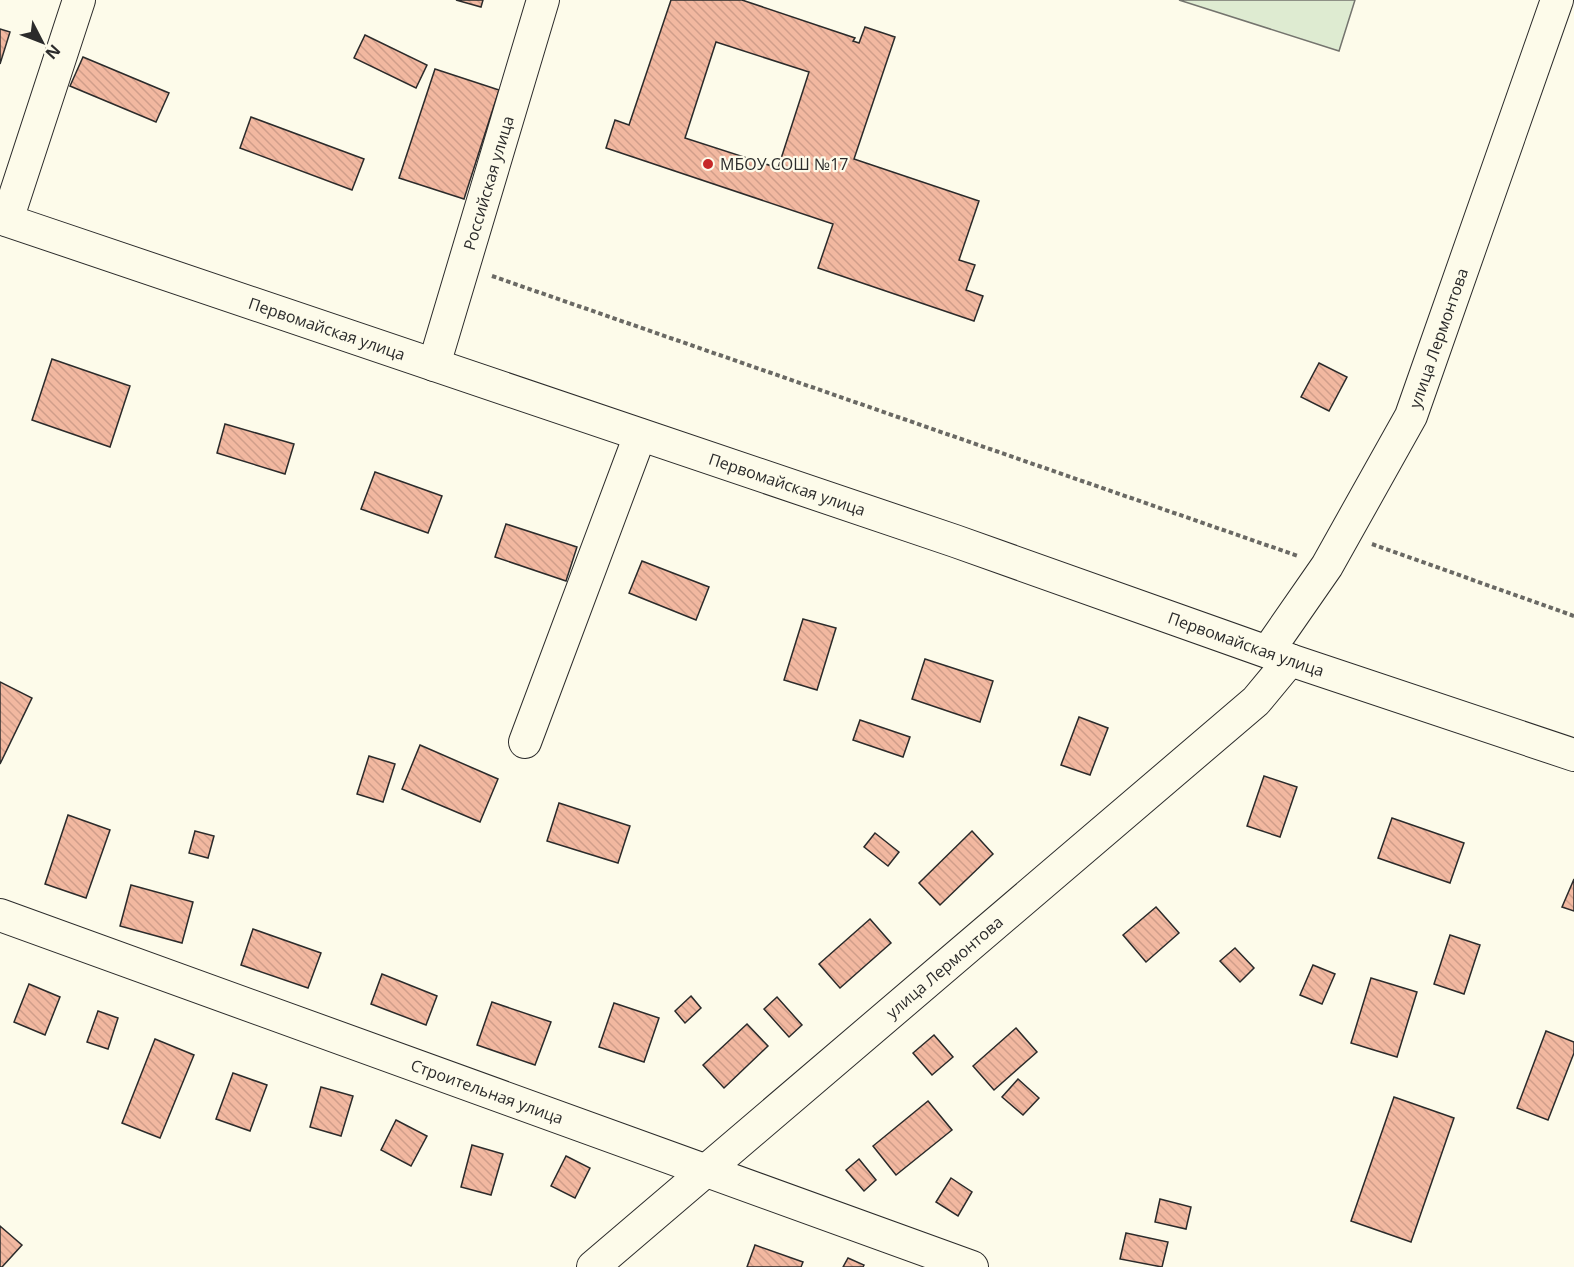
<svg xmlns="http://www.w3.org/2000/svg" width="1574" height="1267" font-family="'Open Sans',sans-serif">
<defs>
<pattern id="building-back-hatch" width="6" height="6" patternUnits="userSpaceOnUse" patternTransform="scale(1.5)"><rect width="6" height="6" fill="#f2b8a0"/><path d="M-1 5l2 2M0 0l6 6M5-1l2 2" fill="none" stroke="#d09e8a"/></pattern>
</defs>
<rect width="100%" height="100%" fill="#fdfbea"/>
<polygon fill="#deebd1" stroke="#74746e" stroke-width="1.5" points="1179,0 1355,0 1339,51"/>
<g fill="url(#building-back-hatch)" stroke="#2b2b2b" stroke-width="1.5" fill-rule="evenodd">
<polygon points="456,0 483,0 481,7"/>
<path d="M671,0H742L855,38L853,41L859,43L865,27L895,37L854,159L979,201L959,260L975,265L966,290L983,296L974,321L818,268L833,224L606,148L615,120L629,125ZM716,42L809,72L778,168L685,138Z"/>
<polygon points="0,29 10,32 0,64"/>
<polygon points="365,35 427,65 416,88 354,58"/>
<polygon points="83,57 169,93 156,122 70,86"/>
<polygon points="435,69 499,90 464,199 399,178"/>
<polygon points="251,117 364,159 352,190 240,148"/>
<polygon points="52,359 130,386 110,447 32,420"/>
<polygon points="1319,363 1347,377 1329,411 1301,397"/>
<polygon points="225,424 294,444 285,474 217,453"/>
<polygon points="375,472 442,496 428,533 361,509"/>
<polygon points="506,524 577,547 566,581 495,557"/>
<polygon points="642,561 709,587 696,620 629,593"/>
<polygon points="803,619 836,628 817,690 784,680"/>
<polygon points="925,659 993,681 980,722 912,699"/>
<polygon points="0,682 32,698 0,764"/>
<polygon points="1079,717 1108,728 1090,775 1061,765"/>
<polygon points="860,720 910,737 903,757 853,740"/>
<polygon points="420,745 498,779 480,822 402,789"/>
<polygon points="369,756 395,764 383,802 357,794"/>
<polygon points="1264,776 1297,787 1280,837 1247,826"/>
<polygon points="559,803 630,826 618,863 547,841"/>
<polygon points="68,815 110,830 86,898 45,884"/>
<polygon points="1392,818 1464,843 1450,883 1378,858"/>
<polygon points="195,831 214,836 208,858 189,853"/>
<polygon points="972,831 993,854 940,905 919,883"/>
<polygon points="875,833 899,852 888,866 864,847"/>
<polygon points="1574,879 1574,911 1562,907"/>
<polygon points="131,885 193,902 182,943 120,926"/>
<polygon points="1156,907 1179,933 1146,962 1123,935"/>
<polygon points="870,919 891,943 840,988 819,964"/>
<polygon points="253,929 321,953 308,988 241,965"/>
<polygon points="1450,935 1480,945 1464,994 1434,984"/>
<polygon points="1235,948 1254,968 1240,982 1220,961"/>
<polygon points="1313,965 1335,974 1322,1004 1300,995"/>
<polygon points="382,974 437,996 426,1025 371,1004"/>
<polygon points="1371,978 1417,992 1397,1057 1351,1043"/>
<polygon points="29,984 60,997 45,1035 14,1022"/>
<polygon points="691,996 701,1008 685,1023 675,1011"/>
<polygon points="777,997 802,1025 789,1037 764,1009"/>
<polygon points="492,1002 551,1022 535,1065 477,1045"/>
<polygon points="614,1003 659,1018 644,1062 599,1047"/>
<polygon points="98,1011 118,1018 108,1049 87,1042"/>
<polygon points="747,1024 768,1046 724,1088 703,1065"/>
<polygon points="1016,1028 1037,1052 994,1090 973,1066"/>
<polygon points="1546,1031 1574,1042 1574,1053 1548,1120 1517,1108"/>
<polygon points="934,1035 953,1057 932,1075 913,1053"/>
<polygon points="155,1039 194,1055 160,1138 122,1123"/>
<polygon points="233,1073 267,1085 250,1131 216,1119"/>
<polygon points="1018,1079 1039,1098 1023,1115 1002,1097"/>
<polygon points="321,1087 353,1096 341,1136 310,1127"/>
<polygon points="1394,1097 1454,1118 1411,1242 1351,1221"/>
<polygon points="928,1101 952,1130 896,1175 873,1146"/>
<polygon points="396,1120 427,1136 411,1166 381,1150"/>
<polygon points="472,1145 503,1154 491,1195 461,1187"/>
<polygon points="566,1156 590,1168 575,1198 551,1186"/>
<polygon points="859,1159 876,1180 864,1191 846,1170"/>
<polygon points="951,1178 972,1192 958,1216 936,1202"/>
<polygon points="1160,1199 1191,1207 1186,1229 1155,1222"/>
<polygon points="0,1226 22,1245 2,1267 0,1267"/>
<polygon points="1126,1233 1168,1242 1162,1267 1120,1259"/>
<polygon points="755,1245 803,1262 801,1267 747,1267"/>
<polygon points="848,1258 864,1265 863,1267 843,1267"/>
</g>
<g fill="none" stroke-linecap="round" stroke-linejoin="round">
<g stroke="#2b2b2b" stroke-width="34">
<g id="minor">
<path id="s1" d="M0,218L955,541L1290,660L1574,755"/>
<polyline points="7,220 79,0"/>
<path id="s2" d="M434,365L543,0"/>
<path id="s3" d="M1268,651L1327,566L1411,416L1557,0"/>
<polyline points="525,742 640,435"/>
<path id="s4" d="M0,915L972,1267"/>
<path id="s5" d="M593,1267L1256,701L1290,660"/>
</g>
</g>
<g stroke="#6a6964" stroke-width="4" stroke-dasharray="4.5 3" stroke-linecap="butt">
<polyline points="492,276 1298,556"/>
<polyline points="1372,544 1574,616"/>
</g>
<use href="#minor" stroke="#fdfbea" stroke-width="32"/>
</g>
<circle fill="#c62828" stroke="#fdfbea" stroke-width="2" cx="708" cy="164" r="6"/>
<g text-anchor="middle" dominant-baseline="central" stroke-width="4.5" stroke-linejoin="round" paint-order="stroke">
<g font-size="16" fill="#2b2b2b" stroke="#fdfbea" text-anchor="start">
<text x="720" y="164">МБОУ СОШ №17</text>
</g>
<g font-size="16" fill="#2b2b2b" stroke="#fdfbea">
<text stroke="none"><textPath href="#s2" startOffset="190">Российская улица</textPath></text>
<text stroke="none"><textPath href="#s1" startOffset="345">Первомайская улица</textPath></text>
<text stroke="none"><textPath href="#s3" startOffset="358">улица Лермонтова</textPath></text>
<text stroke="none"><textPath href="#s1" startOffset="831">Первомайская улица</textPath></text>
<text stroke="none"><textPath href="#s1" startOffset="1317">Первомайская улица</textPath></text>
<text stroke="none"><textPath href="#s5" startOffset="462">улица Лермонтова</textPath></text>
<text stroke="none"><textPath href="#s4" startOffset="518">Строительная улица</textPath></text>
</g>
</g>
<g transform="translate(42 42) rotate(132)" stroke="#fdfbea" stroke-width="4.5" paint-order="stroke">
<path d="M0-4.5L10 22L0 15L-10 22Z" fill="#2b2b2b"/>
<text y="-9" font-size="16" font-weight="bold" text-anchor="middle" fill="#2b2b2b">N</text>
</g>
</svg>
